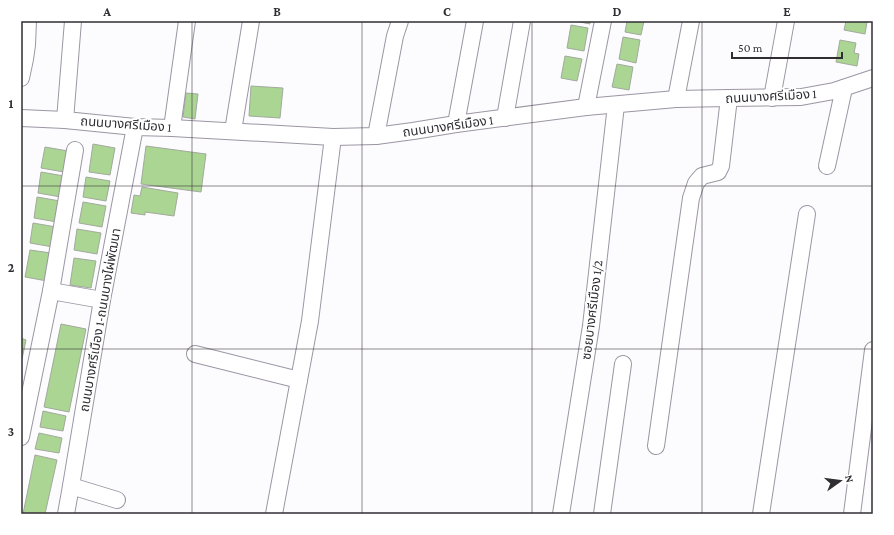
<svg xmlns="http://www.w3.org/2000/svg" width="894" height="535" font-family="'Crimson Pro','Noto Sans Thai',serif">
<rect width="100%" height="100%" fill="#fcfbfe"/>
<g fill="#aad592" stroke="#a2aa9d">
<polygon points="575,21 590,21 590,24"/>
<polygon points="627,21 644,21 641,35 625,32"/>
<polygon points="846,21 867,22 865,34 844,30"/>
<polygon points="571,25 588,28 584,51 567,48"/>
<polygon points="623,37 640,40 636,63 619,59"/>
<polygon points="840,40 856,43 854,53 859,54 857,66 836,62"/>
<polygon points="565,56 582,59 577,81 561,78"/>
<polygon points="617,64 633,67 629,90 612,87"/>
<polygon points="251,86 283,88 280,118 249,116"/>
<polygon points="186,93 198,94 195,119 183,117"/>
<polygon points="93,144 115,148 110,175 89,172"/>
<polygon points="146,146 206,154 201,192 141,184"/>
<polygon points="45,147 68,151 64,172 41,168"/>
<polygon points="41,172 64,176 61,197 38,193"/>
<polygon points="86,177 110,181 106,201 83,197"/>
<polygon points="142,187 178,193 174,216 145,212 145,215 131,213 134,195 140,196"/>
<polygon points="37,197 60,201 57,222 34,218"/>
<polygon points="83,202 106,206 102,227 79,223"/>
<polygon points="33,223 56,227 53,247 30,243"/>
<polygon points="77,229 101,233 97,254 74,250"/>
<polygon points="30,250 51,253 47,281 25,277"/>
<polygon points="74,258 96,261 91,288 70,285"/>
<polygon points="61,324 86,329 69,412 44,407"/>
<polygon points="21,338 26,340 22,359 21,359"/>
<polygon points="43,411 66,416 63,431 40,427"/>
<polygon points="39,433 62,438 59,453 35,449"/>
<polygon points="35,455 57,460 45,514 23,514"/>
</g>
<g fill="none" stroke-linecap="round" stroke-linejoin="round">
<g stroke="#9c96a3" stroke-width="18">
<g id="minor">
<polyline points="21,78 25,59 27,45 28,21"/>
<polyline points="772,98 786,21"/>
<polyline points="676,99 691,21"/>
<polyline points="586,107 603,21"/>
<polyline points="21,118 65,120 135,127 172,128 333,137 376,136 413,131 456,124 586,107 676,99 729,98 801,97 834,91 873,78"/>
<polyline points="505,118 522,21"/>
<polyline points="65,120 73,21"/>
<polyline points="456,124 475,21"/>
<polyline points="172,128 187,21"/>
<polyline points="233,131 251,21"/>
<polyline points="376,136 395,36 400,21"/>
<polyline points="827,166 844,88"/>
<polyline points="51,291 75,150"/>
<polyline points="195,354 299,380"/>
<polyline points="21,437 51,291 102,300"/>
<polyline points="656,446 691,198 696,183 702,176 718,172 721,166 729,98"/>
<polyline points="71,486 117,500"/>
<polyline points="66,514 71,486 102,300 135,127"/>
<polyline points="274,514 310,321 333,137"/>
<polyline points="561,514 591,326 616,105"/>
<polyline points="602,514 623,364"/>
<polyline points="761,514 807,214"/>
<polyline points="852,514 873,350"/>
</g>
</g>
<use href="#minor" stroke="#fff" stroke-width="16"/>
</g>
<path fill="none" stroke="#302e33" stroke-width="1" stroke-opacity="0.55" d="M192,21V514M362,21V514M532,21V514M702,21V514M21,186H873M21,349H873"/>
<g text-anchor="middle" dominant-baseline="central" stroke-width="4" stroke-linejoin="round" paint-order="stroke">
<g font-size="13" fill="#302e33" stroke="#fff">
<text transform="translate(771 96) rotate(-3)">ถนนบางศรีเมือง 1</text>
<text transform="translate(126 124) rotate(4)">ถนนบางศรีเมือง 1</text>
<text transform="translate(448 126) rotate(-8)">ถนนบางศรีเมือง 1</text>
<text transform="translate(592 310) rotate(-83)">ซอยบางศรีเมือง 1/2</text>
<text transform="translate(100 320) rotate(-80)">ถนนบางศรีเมือง 1-ถนนบางไผ่พัฒนา</text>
</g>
</g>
<rect width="894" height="535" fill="none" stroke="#ffffff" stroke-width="44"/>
<g transform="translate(840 481) rotate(76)" stroke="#ffffff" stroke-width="3" paint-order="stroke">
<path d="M0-3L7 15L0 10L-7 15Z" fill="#302e33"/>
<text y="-6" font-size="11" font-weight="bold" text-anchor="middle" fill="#302e33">N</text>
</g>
<path d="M732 52v6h110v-6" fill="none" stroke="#302e33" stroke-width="2"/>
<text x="738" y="52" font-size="12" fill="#302e33" stroke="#ffffff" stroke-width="3" paint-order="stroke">50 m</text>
<rect x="22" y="22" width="850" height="491" fill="none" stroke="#302e33" stroke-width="1.5"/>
<g font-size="13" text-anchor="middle" font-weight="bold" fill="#302e33">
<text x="107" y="16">A</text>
<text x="277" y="16">B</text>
<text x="447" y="16">C</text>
<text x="617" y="16">D</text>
<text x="787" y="16">E</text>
<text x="11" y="108">1</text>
<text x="11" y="272">2</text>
<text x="11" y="436">3</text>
</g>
</svg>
